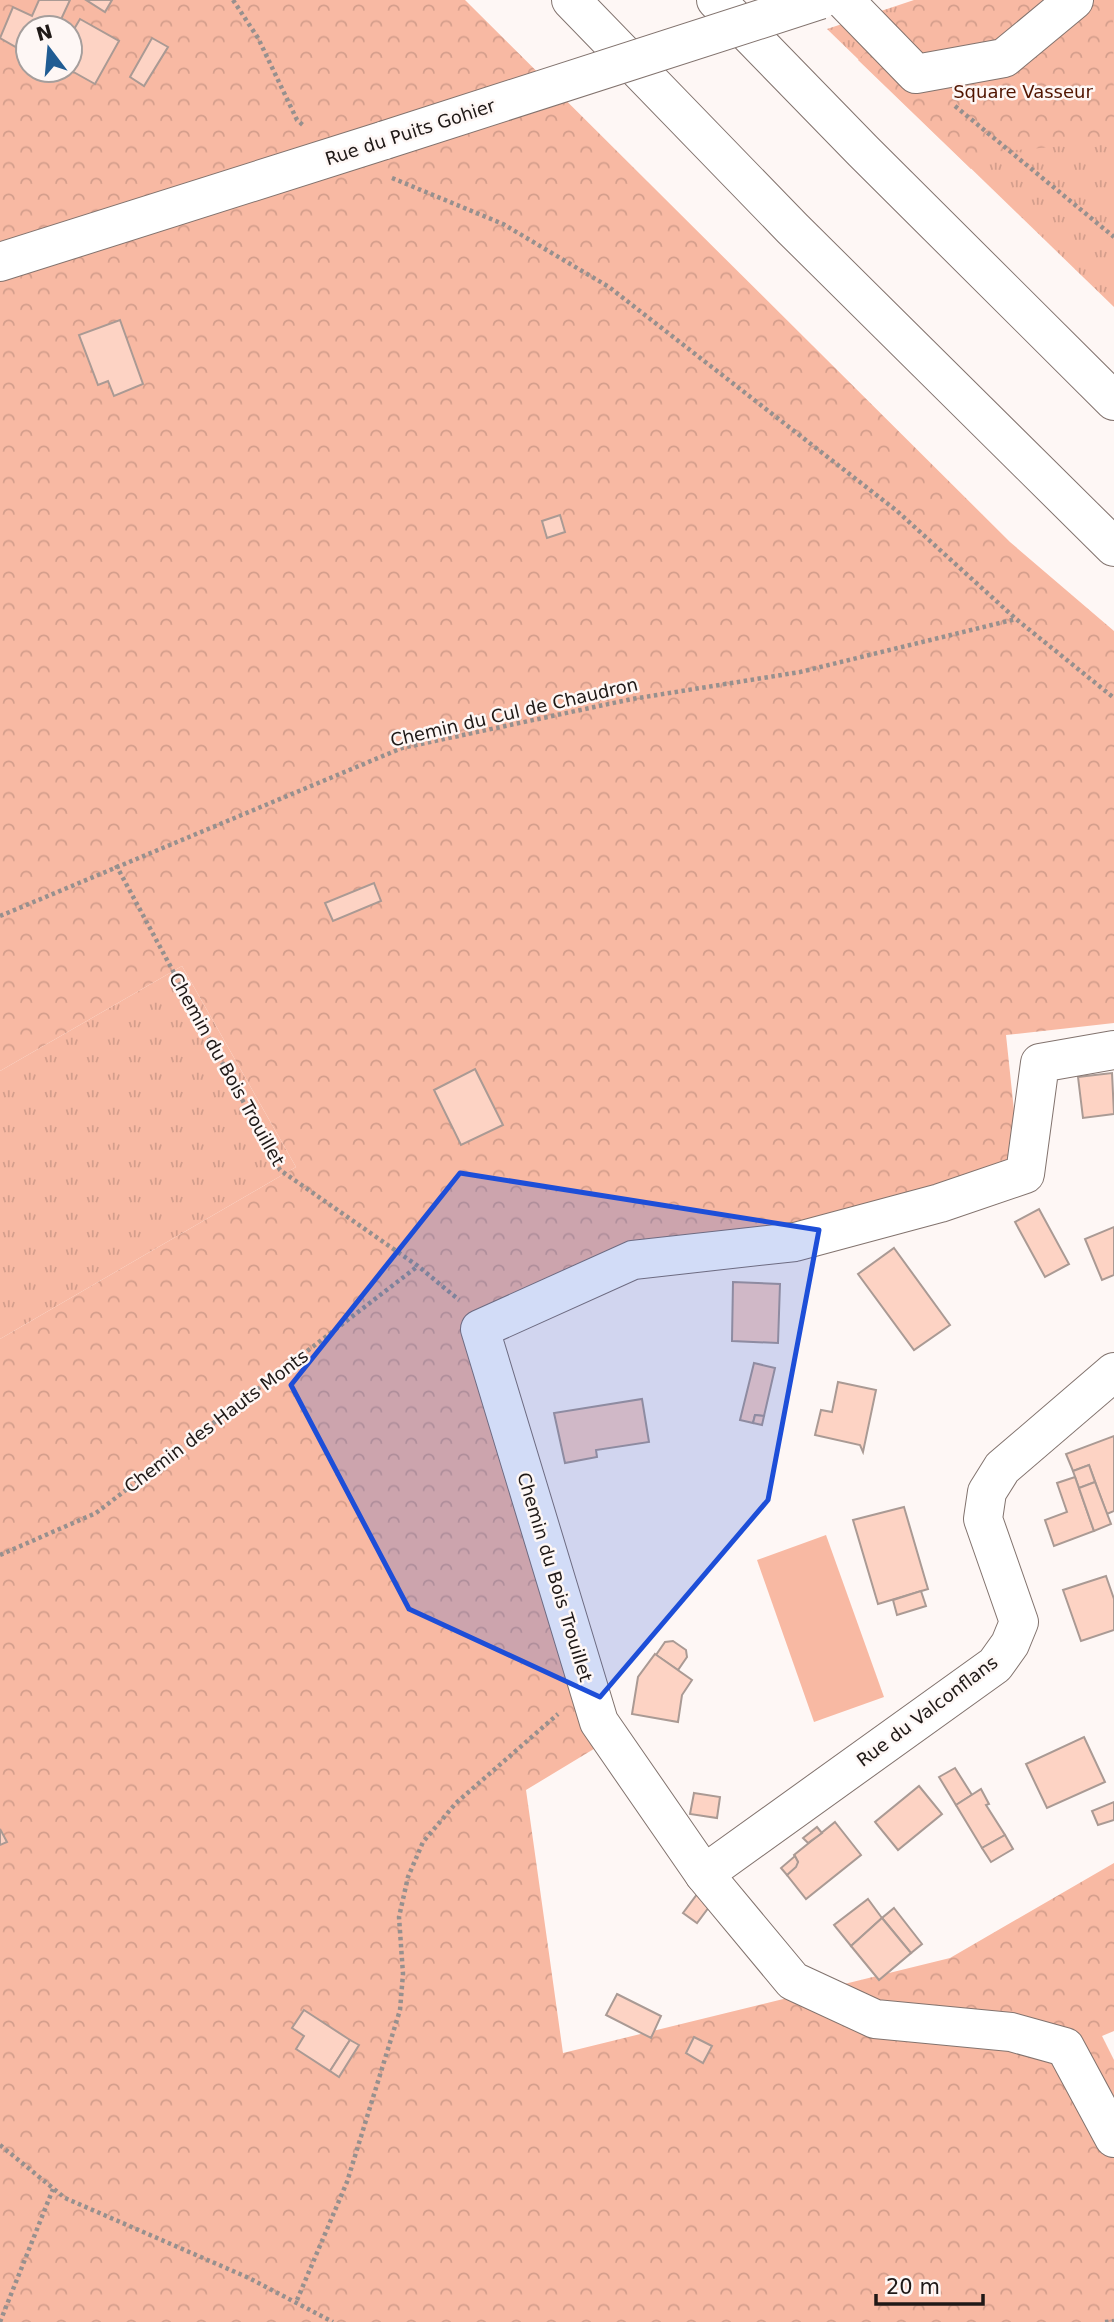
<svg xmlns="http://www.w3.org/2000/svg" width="1114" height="2322" font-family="'DejaVu Sans',sans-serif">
<defs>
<pattern id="grass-tufts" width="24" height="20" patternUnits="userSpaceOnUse" patternTransform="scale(1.75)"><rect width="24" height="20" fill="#f8b9a3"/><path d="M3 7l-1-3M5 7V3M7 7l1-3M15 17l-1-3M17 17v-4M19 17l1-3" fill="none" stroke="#d49e8c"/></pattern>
<pattern id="forest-crowns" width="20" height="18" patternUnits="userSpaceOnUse" patternTransform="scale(1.75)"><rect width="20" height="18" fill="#f8b9a3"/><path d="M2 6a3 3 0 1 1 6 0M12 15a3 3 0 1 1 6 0" fill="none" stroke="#d49e8c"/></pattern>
</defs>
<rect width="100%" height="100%" fill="#fef7f5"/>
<g fill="url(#grass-tufts)">
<polygon points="914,0 1114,0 1114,307 827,29"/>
<polygon points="182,966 296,1167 0,1339 0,1071"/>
</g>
<g fill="url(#forest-crowns)" fill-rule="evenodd">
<path d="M0,0H465L1010,542L1114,631V1023L1006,1035L1020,1167L471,1327L607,1741L526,1790L563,2053L950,1958L1114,1863V2031L1102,2036L1114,2060V2322H0V1339L296,1167L182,966L0,1071ZM28,28H70V70H28Z"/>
<polygon points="917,0 1104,0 1113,6 1114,142 991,152 971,169 858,60"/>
</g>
<polygon fill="#f8b9a3" points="826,1535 884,1697 814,1722 757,1560"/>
<g fill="#fdd3c4" stroke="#aa9a94" stroke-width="2">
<polygon points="39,0 70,0 57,28 46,25 45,28 28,28 28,54 0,38 13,7 32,16"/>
<polygon points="86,0 112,0 105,12"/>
<polygon points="80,19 119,41 95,84 70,70 70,36"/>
<polygon points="152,38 168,47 144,86 130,77"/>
<polygon points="120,320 143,384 114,396 108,381 98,385 79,335"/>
<polygon points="560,515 565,532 547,538 542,521"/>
<polygon points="374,883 381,901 333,921 325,903"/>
<polygon points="475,1069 503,1125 461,1145 434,1090"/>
<polygon points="1112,1073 1114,1114 1083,1118 1078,1077"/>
<polygon points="1039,1209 1069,1264 1045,1277 1015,1222"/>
<polygon points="1114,1227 1114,1275 1102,1280 1085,1239"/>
<polygon points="894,1248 950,1325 914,1350 858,1274"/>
<polygon points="733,1282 780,1284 778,1343 732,1341"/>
<polygon points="754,1363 775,1368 764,1416 755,1415 753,1423 740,1420"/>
<polygon points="838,1382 876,1390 863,1452 860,1445 815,1435 821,1410 832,1412"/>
<polygon points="642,1399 649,1442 596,1450 597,1457 565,1463 554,1413"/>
<polygon points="755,1415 764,1416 762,1425 753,1423"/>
<polygon points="1114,1436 1114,1511 1107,1514 1089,1465 1073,1471 1066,1454"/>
<polygon points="1089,1465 1095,1482 1079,1488 1073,1471"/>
<polygon points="1075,1477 1094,1531 1054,1546 1045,1520 1067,1512 1057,1483"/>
<polygon points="1095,1482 1111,1524 1094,1531 1079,1488"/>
<polygon points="904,1507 928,1589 878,1604 853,1520"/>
<polygon points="1106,1576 1114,1599 1114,1630 1081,1641 1063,1590"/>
<polygon points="921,1591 926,1606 897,1615 893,1600"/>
<polygon points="673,1641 686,1650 687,1657 678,1670 656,1655 665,1642"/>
<polygon points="655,1654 692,1680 682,1695 678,1722 632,1714 638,1677"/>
<polygon points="1084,1737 1105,1782 1047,1808 1026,1764"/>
<polygon points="955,1768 972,1795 956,1805 939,1777"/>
<polygon points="919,1786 942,1814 898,1850 875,1822"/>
<polygon points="981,1789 989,1804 986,1805 1005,1835 982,1848 956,1805"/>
<polygon points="694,1793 720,1797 717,1818 690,1814"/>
<polygon points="1114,1802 1114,1820 1098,1825 1092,1811"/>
<polygon points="835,1822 861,1855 806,1899 787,1875 798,1862 794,1855"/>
<polygon points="817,1827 822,1833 808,1843 803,1838"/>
<polygon points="0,1829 7,1842 0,1845"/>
<polygon points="1005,1835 1013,1849 991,1862 982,1848"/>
<polygon points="795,1856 798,1862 796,1867 787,1875 781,1868"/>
<polygon points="701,1889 715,1899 697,1923 683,1913"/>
<polygon points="868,1899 882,1918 851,1946 834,1925"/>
<polygon points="894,1908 922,1944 911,1953 882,1918"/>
<polygon points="882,1918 911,1953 879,1980 851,1946"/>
<polygon points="617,1994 661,2016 651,2038 606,2015"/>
<polygon points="304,2010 350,2040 330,2071 296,2049 304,2036 292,2028"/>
<polygon points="694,2037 712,2046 703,2063 686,2053"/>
<polygon points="350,2040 359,2045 339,2077 330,2071"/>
</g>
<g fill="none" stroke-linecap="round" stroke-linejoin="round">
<g stroke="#82736e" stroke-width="40">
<g id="minor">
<polyline points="844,0 916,74 1004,58 1074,0"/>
<polyline points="0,262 385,140"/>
<polyline points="1114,1050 1040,1063 1025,1174 940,1203 795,1242 633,1260 480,1329 599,1722 704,1874 793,1981 875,2019 1011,2032 1065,2047 1114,2138"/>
<polyline points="704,1874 995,1665 1010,1644 1019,1622 983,1519 987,1492 1002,1468 1114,1372"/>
</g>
</g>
<g stroke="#82736e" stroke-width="40">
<g id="highway">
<polyline points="571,0 792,228 1114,547"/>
<polyline points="716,0 863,151 1114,401"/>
</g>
</g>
<g stroke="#97908e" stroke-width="4.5" stroke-dasharray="3.5 3.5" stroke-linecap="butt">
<polyline points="233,0 258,38 297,120 304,126"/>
<polyline points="955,106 1114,237"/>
<polyline points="392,178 503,224 609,287 897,511 1016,619 1114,698"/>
<polyline points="116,865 280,1170 418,1266 459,1300"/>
<polyline points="0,916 402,748 632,699 800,672 1016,619"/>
<polyline points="0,1555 96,1513 418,1266"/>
<polyline points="0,2145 65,2198 249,2278 333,2322"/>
<polyline points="297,2300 347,2182 400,2010 403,1974 399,1917 408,1877 423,1842 456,1803 558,1714"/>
<polyline points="0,2322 53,2189"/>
<polyline points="1105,2322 1114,2321"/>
</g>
<use href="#minor" stroke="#fff" stroke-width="38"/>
<use href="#highway" stroke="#fff" stroke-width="38"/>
<g stroke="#82736e" stroke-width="40" stroke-linecap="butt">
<polyline id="minor-bridge" points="385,140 820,0"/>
</g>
<use href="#minor-bridge" stroke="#fff" stroke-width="38"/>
</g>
<path fill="#1d4ed8" fill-opacity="0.2" stroke="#1d4ed8" stroke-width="5" stroke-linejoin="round" d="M460,1173L819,1230L768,1500L600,1697L409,1609L291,1385Z"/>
<g text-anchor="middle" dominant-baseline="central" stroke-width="5" stroke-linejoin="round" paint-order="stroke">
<g font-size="18" fill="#511500" stroke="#fef7f5">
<text x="1023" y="91">Square Vasseur</text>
</g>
<g font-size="18" fill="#1f1917" stroke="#fef7f5">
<text transform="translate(410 132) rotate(-18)">Rue du Puits Gohier</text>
<text transform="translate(514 712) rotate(-13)">Chemin du Cul de Chaudron</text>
<text transform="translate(227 1069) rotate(61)">Chemin du Bois Trouillet</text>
<text transform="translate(216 1421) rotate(-37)">Chemin des Hauts Monts</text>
<text transform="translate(555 1577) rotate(73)">Chemin du Bois Trouillet</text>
<text transform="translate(927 1711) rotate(-37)">Rue du Valconflans</text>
</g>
</g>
<g transform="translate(49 49) rotate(344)"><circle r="33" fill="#fef7f5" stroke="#a59e9c" stroke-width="2"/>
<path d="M0-5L12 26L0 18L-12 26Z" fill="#205c93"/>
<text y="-10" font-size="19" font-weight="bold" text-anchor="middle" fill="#1f1917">N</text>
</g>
<path d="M876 2294v10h107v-10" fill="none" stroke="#1f1917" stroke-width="3.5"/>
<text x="886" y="2294" font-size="21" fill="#1f1917" stroke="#fef7f5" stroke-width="5" paint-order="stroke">20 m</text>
</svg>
